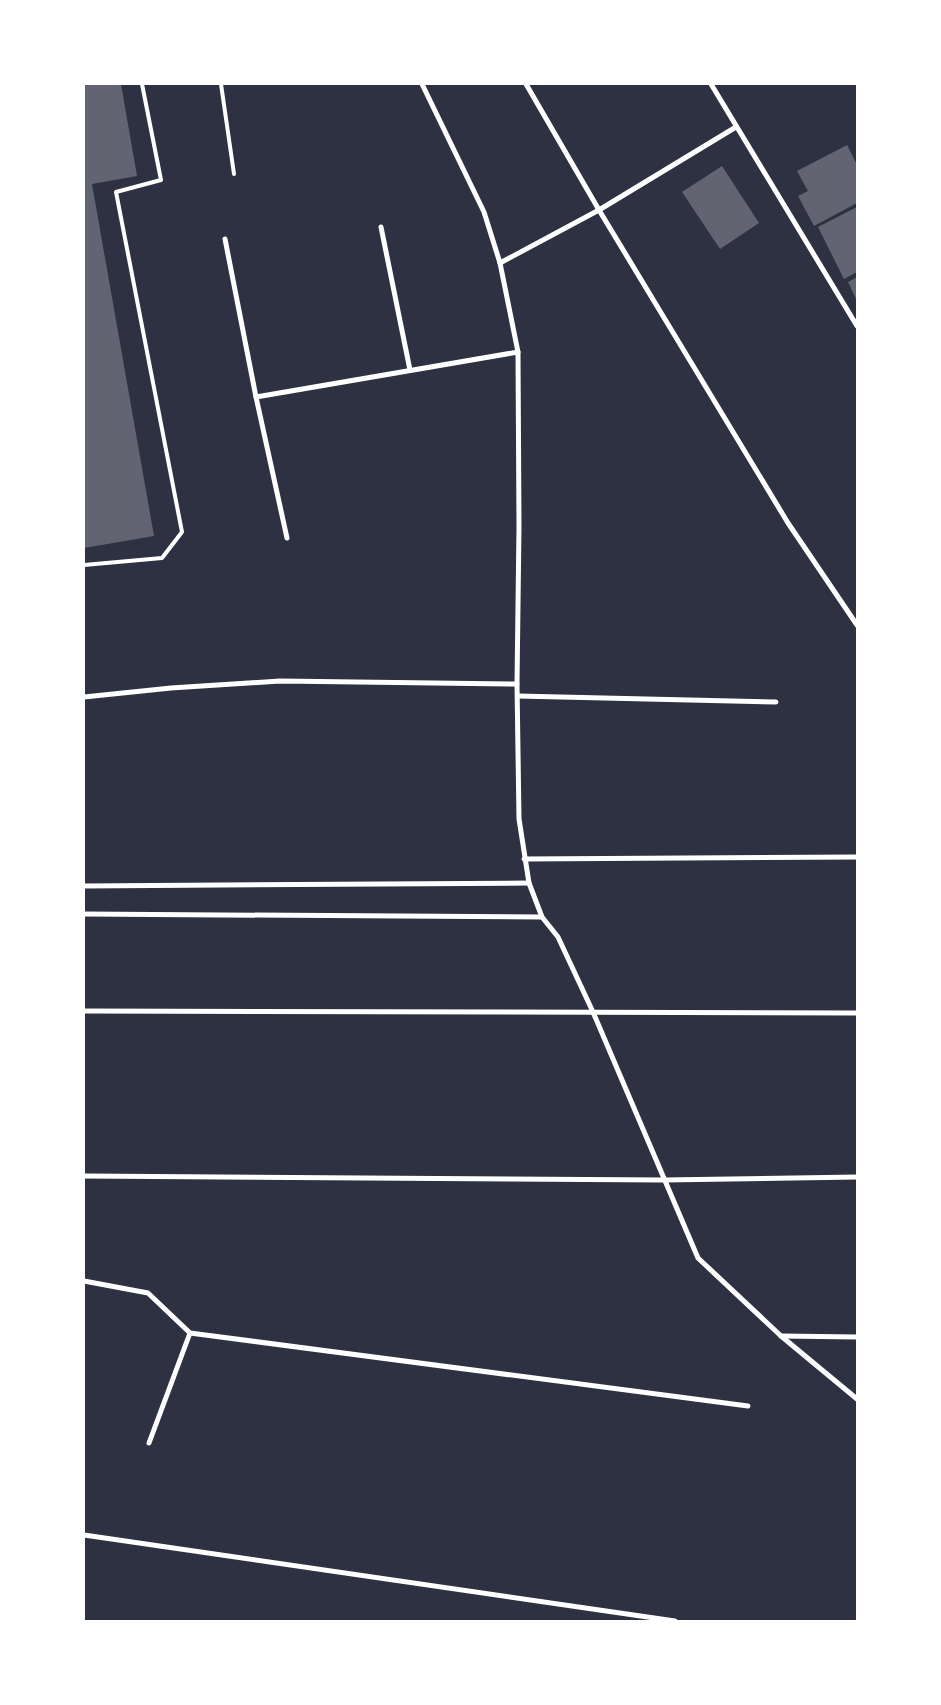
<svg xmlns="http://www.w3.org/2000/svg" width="941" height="1705" font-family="'IBM Plex Serif',serif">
<rect width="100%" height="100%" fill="#2d3142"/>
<g fill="#626471">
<polygon points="84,84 121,84 137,176 92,184 154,536 84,548"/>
<polygon points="847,145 857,165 857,203 814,226 798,196 808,191 797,171"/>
<polygon points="722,166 759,223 720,249 682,192"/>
<polygon points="857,207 857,272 844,279 818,227"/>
<polygon points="857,277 857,301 848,282"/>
</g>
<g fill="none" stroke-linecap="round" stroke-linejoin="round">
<g stroke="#fff" stroke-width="4">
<polyline points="221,84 234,174"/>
<polyline points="84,565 162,558 182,532 116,192 161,180 142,84"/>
</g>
<g stroke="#fff" stroke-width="5">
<polyline points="422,84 484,212 500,263 518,352 519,527 517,684 519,819 529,883 542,917 558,937 593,1012 698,1258 781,1336 857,1399"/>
<polyline points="526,84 599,210 788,523 857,625"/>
<polyline points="711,84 857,326"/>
<polyline points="381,227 410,370"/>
<polyline points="225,239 256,397 287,538"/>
<polyline points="500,263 599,210 736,127"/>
<polyline points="256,397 518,352"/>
<polyline points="518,696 776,702"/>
<polyline points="84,697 171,688 280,681 517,684"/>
<polyline points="524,859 857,857"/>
<polyline points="84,886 529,883"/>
<polyline points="84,914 542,917"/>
<polyline points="84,1011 857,1013"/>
<polyline points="84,1176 664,1180 857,1177"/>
<polyline points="84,1281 148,1293 190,1333 748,1406"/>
<polyline points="781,1336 857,1337"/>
<polyline points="149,1443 190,1333"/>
<polyline points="84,1535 675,1621"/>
</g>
</g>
<rect width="941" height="1705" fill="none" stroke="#ffffff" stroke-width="170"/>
</svg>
